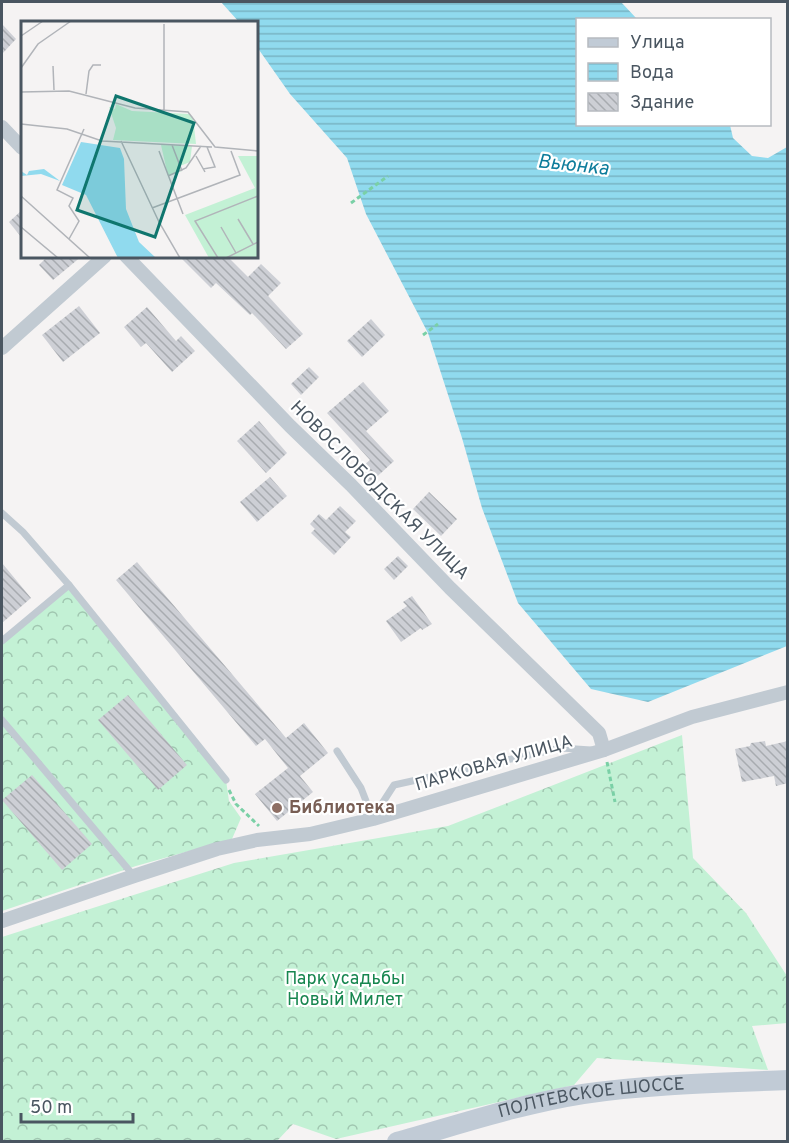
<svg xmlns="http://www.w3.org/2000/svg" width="789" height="1143" font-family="Overpass,sans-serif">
<defs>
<pattern id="forest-crowns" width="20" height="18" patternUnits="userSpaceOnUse" patternTransform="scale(1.5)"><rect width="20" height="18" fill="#c3f1d5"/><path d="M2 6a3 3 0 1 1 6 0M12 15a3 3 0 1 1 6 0" fill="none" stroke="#a0c6b0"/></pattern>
<pattern id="water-rules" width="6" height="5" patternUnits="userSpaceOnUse" patternTransform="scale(1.5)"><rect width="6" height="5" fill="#90daee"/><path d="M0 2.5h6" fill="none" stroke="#78b4c4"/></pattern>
<pattern id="building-back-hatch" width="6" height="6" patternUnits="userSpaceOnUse" patternTransform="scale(1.5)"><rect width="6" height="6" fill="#cdcfd5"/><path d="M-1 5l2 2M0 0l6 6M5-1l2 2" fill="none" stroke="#a8abb0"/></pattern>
</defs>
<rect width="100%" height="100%" fill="#f5f3f3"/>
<g fill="url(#forest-crowns)">
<polygon points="69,585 226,780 229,801 241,818 232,839 136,866 2,911 2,641"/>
<polygon points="682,735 693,858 746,913 787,976 787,1023 752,1026 768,1070 597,1058 574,1085 336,1139 293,1124 277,1141 2,1141 2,937 234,863 448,826"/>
</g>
<polygon fill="url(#water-rules)" points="221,2 621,2 637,19 578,20 578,124 730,125 733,138 752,156 768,158 787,147 787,646 648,702 591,689 518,603 482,508 462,438 428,333 366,214 347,158 290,94 257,47 256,22 239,22"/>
<g fill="url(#building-back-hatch)">
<polygon points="2,24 16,39 2,54"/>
<polygon points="22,210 22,238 9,222"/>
<polygon points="48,256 82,256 53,280 39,265"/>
<polygon points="179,256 227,256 248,277 261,264 281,283 268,296 303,334 286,349 252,313 250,315 216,283 211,288"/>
<polygon points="79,306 100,333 63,362 42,335"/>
<polygon points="147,307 176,341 181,336 195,351 172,372 146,343 141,347 124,327"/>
<polygon points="371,319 385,335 362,357 347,341"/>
<polygon points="309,367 319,377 301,395 291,384"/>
<polygon points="363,382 389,411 366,431 394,461 369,484 357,471 370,460 327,413"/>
<polygon points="259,421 287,453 266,473 237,441"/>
<polygon points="270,477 287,496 257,522 240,502"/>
<polygon points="429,492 457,519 441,536 413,509"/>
<polygon points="340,506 356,521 345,532 351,537 334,555 311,533 315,529 310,524 319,514 326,520"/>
<polygon points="398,556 408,566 394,580 384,569"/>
<polygon points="137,562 286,738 304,723 328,753 300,776 313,792 277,821 255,794 288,768 265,739 256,746 116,580"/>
<polygon points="2,563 31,598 2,623"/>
<polygon points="412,596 432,624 422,630 421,628 401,642 386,621 407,606 403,602"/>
<polygon points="128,695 187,765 158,790 98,720"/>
<polygon points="765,741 766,746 788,741 788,783 776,786 774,776 742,782 735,749 750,746 751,743"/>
<polygon points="32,775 92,844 62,870 2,800"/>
</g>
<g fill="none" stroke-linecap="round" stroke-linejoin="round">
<g stroke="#7ad0a6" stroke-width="3" stroke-dasharray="4.5 3" stroke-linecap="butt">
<polyline points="351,203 388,176"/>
<polyline points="423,335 438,324"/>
<polyline points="607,762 615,802"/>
<polyline points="229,790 236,804 259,826"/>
</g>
<g stroke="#c1cad2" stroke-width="7">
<polyline points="2,513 23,532 69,585 226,780"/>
<polyline points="2,641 69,585"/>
<polyline points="2,720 134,876"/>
<polyline points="337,751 361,788 373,819"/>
<polyline points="374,816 394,785 561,748 591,750"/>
</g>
<g stroke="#c1cad2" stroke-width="14">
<polyline points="2,127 22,148"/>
<polyline points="126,256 290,426 351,485 450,588 599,733 604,750"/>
<polyline points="2,348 105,256"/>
<polyline points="2,921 134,876 217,849 257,840 310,834 373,819 604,750 692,717 788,692"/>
</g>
<path stroke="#c1cbd6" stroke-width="20" id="s1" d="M397,1142C458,1125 520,1104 583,1094C651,1084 719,1083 788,1080"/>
</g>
<circle fill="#8d6e63" stroke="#fff" stroke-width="2" cx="277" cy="808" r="6"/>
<g text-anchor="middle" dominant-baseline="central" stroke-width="4.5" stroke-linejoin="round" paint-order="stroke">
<g font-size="18" fill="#4a5661" stroke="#fff">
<text transform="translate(379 491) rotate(45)">НОВОСЛОБОДСКАЯ УЛИЦА</text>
<text transform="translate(494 764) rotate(-16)">ПАРКОВАЯ УЛИЦА</text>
<text stroke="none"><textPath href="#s1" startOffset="200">ПОЛТЕВСКОЕ ШОССЕ</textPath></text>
</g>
<g font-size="18" font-weight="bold" fill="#785e54" stroke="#fff" text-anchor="start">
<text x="289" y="808">Библиотека</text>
</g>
<g font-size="18" fill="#17864f" stroke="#fff">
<text x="345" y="979">Парк усадьбы<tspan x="345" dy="21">Новый Милет</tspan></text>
</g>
<g font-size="20" font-style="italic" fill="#0c7c9b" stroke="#fff">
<text transform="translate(573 166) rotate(6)">Вьюнка</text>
</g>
</g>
<g transform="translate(21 21)">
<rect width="237" height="237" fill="#f5f3f3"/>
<path d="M217,135H237V237H188L164,194L234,167Z" fill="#c3f1d5"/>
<path d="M95,83L111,90L168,93L172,96L175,123L92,119L95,107L88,86L94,88ZM140,124L171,125L169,141L159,145L161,150L147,155Z" fill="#c3f1d5"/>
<path d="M60,121L99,127L103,138L105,188L118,221L135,237H97L65,174L41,164ZM23,148L39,160L20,153L0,155V150L6,154L8,150Z" fill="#90daee"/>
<path fill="none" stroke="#b1b4b9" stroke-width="1.5" d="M0,15L22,0M32,45L33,69M0,47L17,23L50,0M0,71L48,70L114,87L167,91L194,126L237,130M65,73L68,50L72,44H80M143,89V3M0,103L46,108L81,120L191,126M100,120L138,201L159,237M151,124L161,150M138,130L162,193M175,135L184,151M182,148L194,146L186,126M147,155L165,147L180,125M0,175L69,237M131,187L219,154L210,130M217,198L232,223M0,206L37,237M200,206L215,232M48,218L58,200L48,185L52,177L36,169L63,108M197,237L174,200L237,175M205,237L237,221"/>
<path fill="#0f766e" fill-opacity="0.15" stroke="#0f766e" stroke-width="3" d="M95,75L173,102L134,216L56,189Z"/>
<rect width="237" height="237" fill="none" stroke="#4a5661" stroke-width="3"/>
</g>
<rect width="789" height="1143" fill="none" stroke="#4a5661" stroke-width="6"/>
<rect x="576" y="18" width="195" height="108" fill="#ffffff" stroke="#b7bbc0" stroke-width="1.5"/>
<rect x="588" y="38" width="30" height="9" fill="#c1cbd6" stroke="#b7bbc0" stroke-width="1.5"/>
<text x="630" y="48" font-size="18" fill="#4a5661">Улица</text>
<rect x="588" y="63" width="30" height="18" fill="url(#water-rules)" stroke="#b7bbc0" stroke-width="1.5"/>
<text x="630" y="78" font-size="18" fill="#4a5661">Вода</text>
<rect x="588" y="93" width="30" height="18" fill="url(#building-back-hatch)" stroke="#b7bbc0" stroke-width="1.5"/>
<text x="630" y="108" font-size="18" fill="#4a5661">Здание</text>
<path d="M21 1113v9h112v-9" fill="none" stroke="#4a5661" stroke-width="3"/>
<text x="30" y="1113" font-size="18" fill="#4a5661" stroke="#ffffff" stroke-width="4.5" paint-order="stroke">50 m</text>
</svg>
